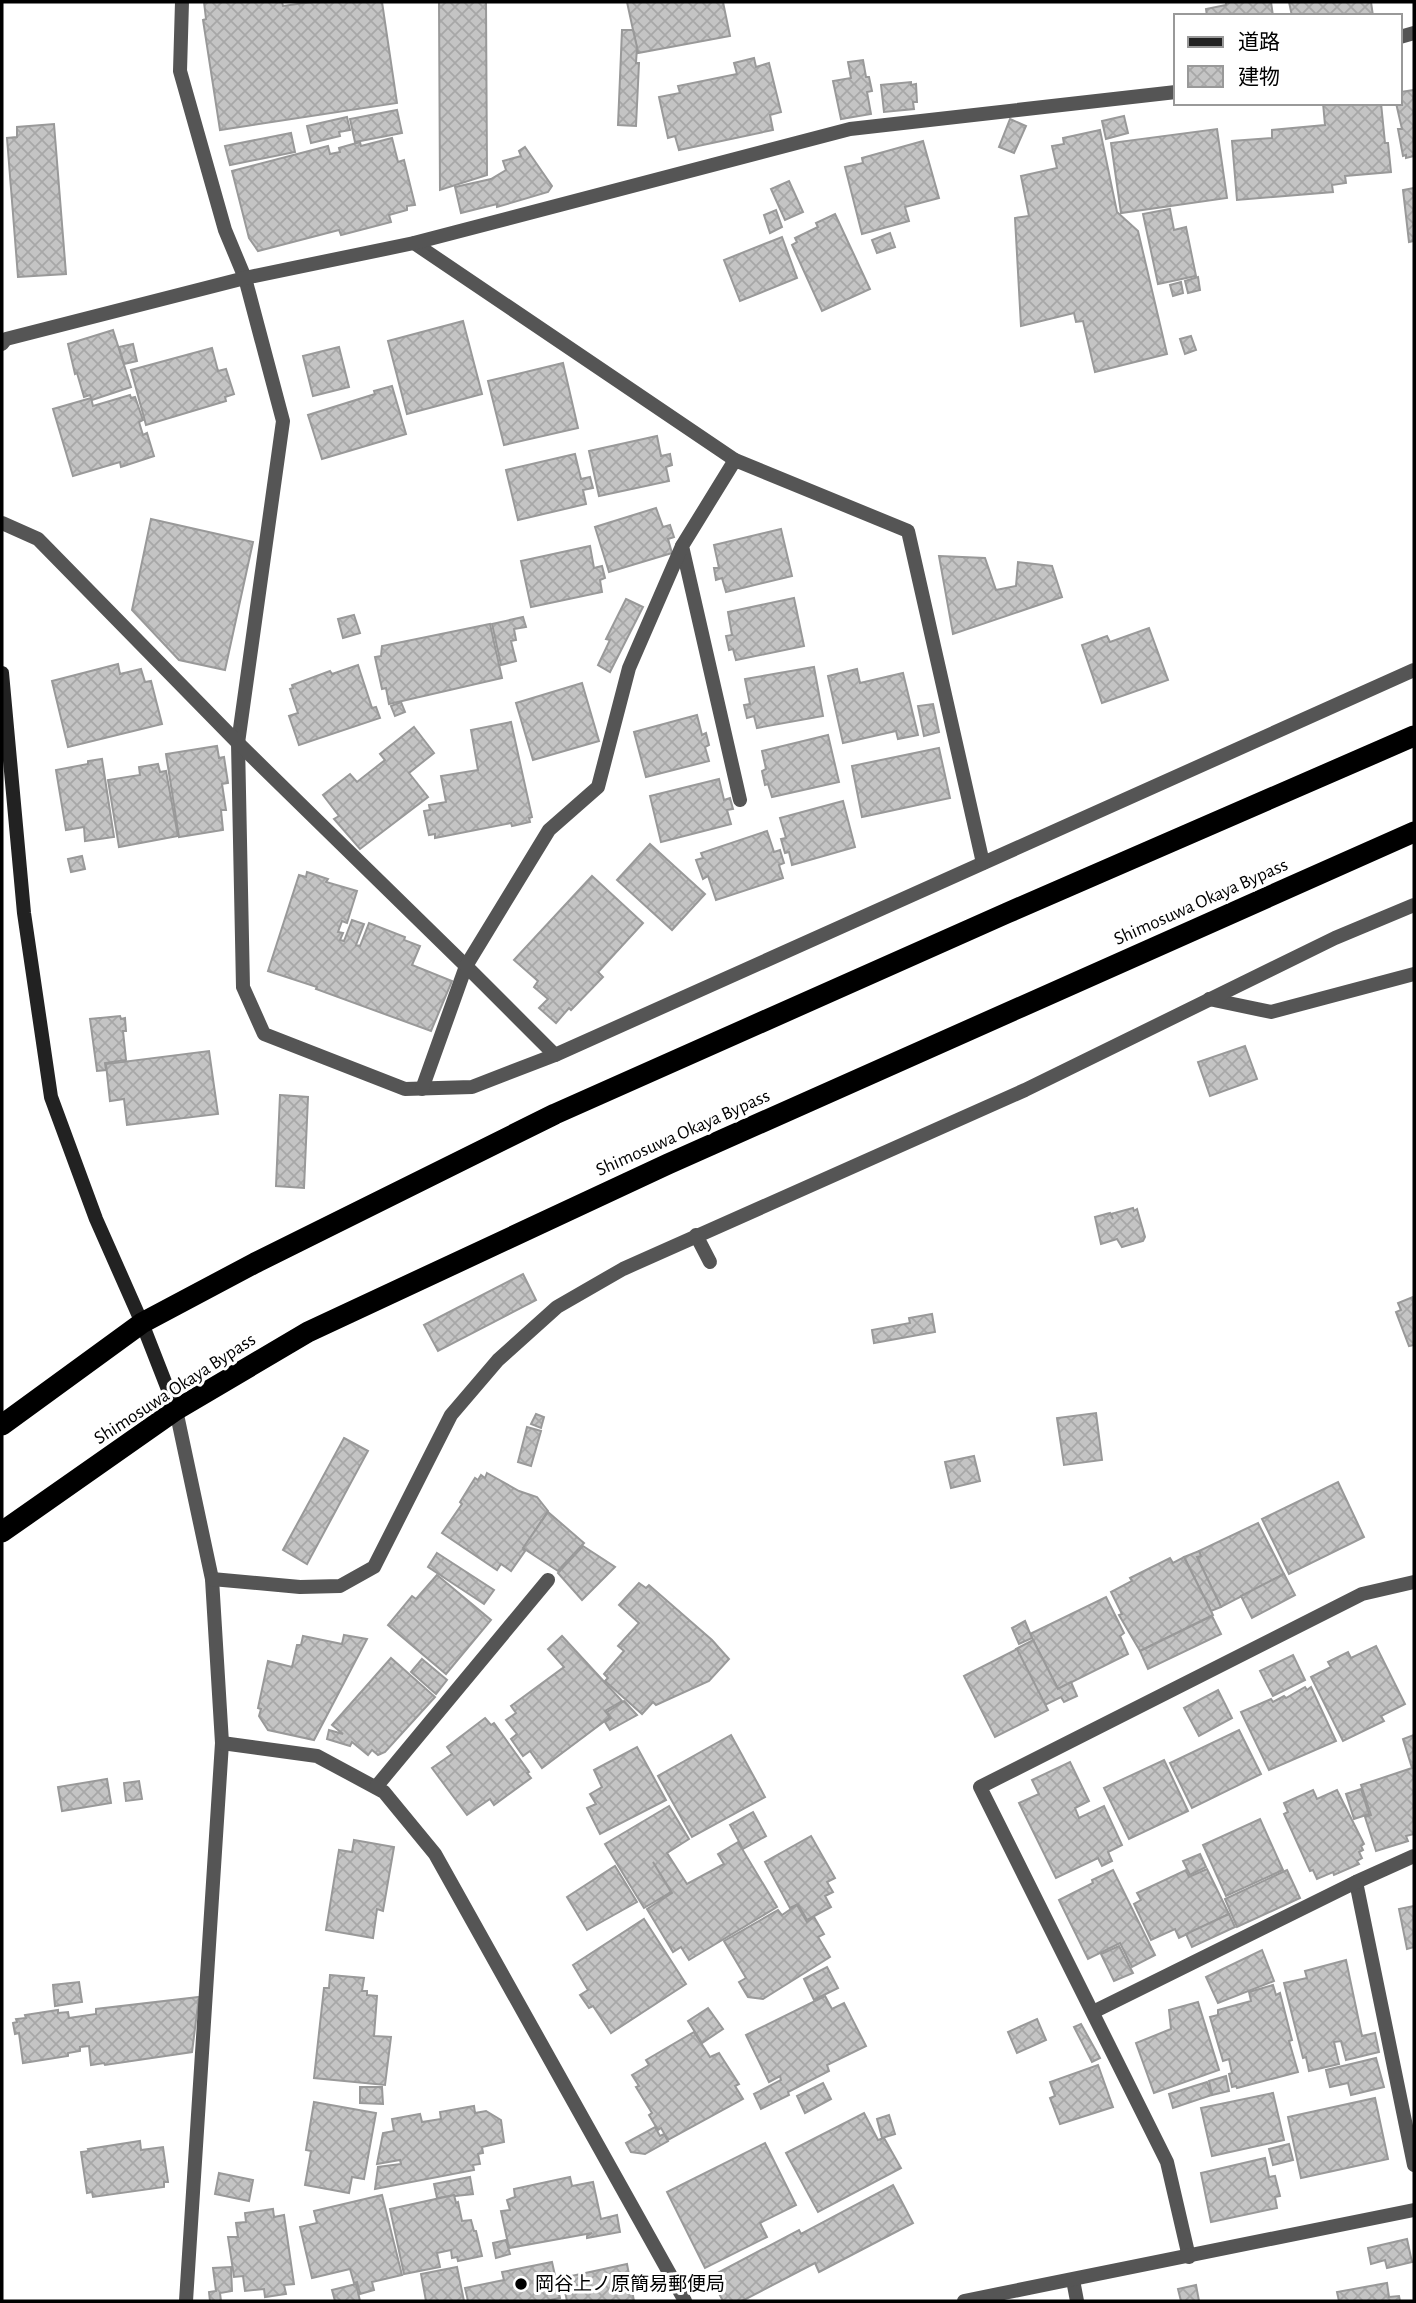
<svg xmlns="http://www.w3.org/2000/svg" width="1416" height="2303" font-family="'Alegreya Sans','Noto Sans JP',sans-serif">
<defs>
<pattern id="building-cross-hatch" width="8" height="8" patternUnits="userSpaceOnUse" patternTransform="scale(1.75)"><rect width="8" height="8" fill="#c4c4c4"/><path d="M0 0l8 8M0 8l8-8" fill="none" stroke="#a7a7a7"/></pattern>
</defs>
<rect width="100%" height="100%" fill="#fff"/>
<g fill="url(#building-cross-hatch)" stroke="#999" stroke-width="2">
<polygon points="204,2 282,2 283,6 312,2 382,2 397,103 220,130 203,20 206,19"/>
<polygon points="439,2 486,2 487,175 440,190"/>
<polygon points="627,2 723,2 730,36 638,53"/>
<polygon points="1226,2 1271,2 1273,16 1207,16 1206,9 1226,5"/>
<polygon points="1289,2 1371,2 1373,16 1292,16"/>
<polygon points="622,30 633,30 637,47 636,63 639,63 636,126 618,125"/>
<polygon points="754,58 756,67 769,63 781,112 770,115 773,130 679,150 675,136 668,138 659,97 680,93 678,86 737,74 734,63"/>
<polygon points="863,60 866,77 869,77 872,91 867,92 871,114 841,119 833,81 851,78 848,62"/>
<polygon points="911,82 911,85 916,84 917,102 913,102 914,109 884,112 881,85"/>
<polygon points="1414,90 1414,156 1406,158 1406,155 1403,156 1398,129 1402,129 1396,103 1400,103 1400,92"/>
<polygon points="1323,103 1381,103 1385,143 1388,143 1391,172 1345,176 1346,183 1332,185 1333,192 1237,200 1232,141 1272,138 1272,130 1325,125"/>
<polygon points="397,110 402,133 355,142 350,119"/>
<polygon points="1124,116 1128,133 1106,139 1102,121"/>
<polygon points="347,117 350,130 339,132 340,136 311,143 307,126"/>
<polygon points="1010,119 1026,126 1014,153 999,147"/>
<polygon points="54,124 66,274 18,277 7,138 17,137 17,127"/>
<polygon points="1217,129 1227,198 1121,213 1111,143"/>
<polygon points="1100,130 1117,212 1138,231 1167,354 1095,372 1083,321 1076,322 1074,313 1021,326 1015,218 1029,216 1021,176 1057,168 1052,146 1064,144 1063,138"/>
<polygon points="291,133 295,152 230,165 225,146"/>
<polygon points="392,138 398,162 404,160 415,205 407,206 407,210 389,215 391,222 341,235 339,230 258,251 249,238 232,171 328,146 330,154 340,152 339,148 360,142 361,146"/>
<polygon points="923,141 939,198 905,207 909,221 862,234 845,167 863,163 862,158"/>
<polygon points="525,147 552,186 548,192 497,207 497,204 461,213 455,187 491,179 506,170 503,161 521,156 519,151"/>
<polygon points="789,181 803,212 785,220 771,189"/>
<polygon points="1414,188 1414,241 1409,242 1403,190"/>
<polygon points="1170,209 1174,230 1186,227 1196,276 1158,284 1143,214"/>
<polygon points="776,210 782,227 770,233 764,215"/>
<polygon points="835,214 870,289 822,311 792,245 797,242 795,238 818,227 816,223"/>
<polygon points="890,233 895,247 877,253 872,240"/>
<polygon points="782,237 797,278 740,301 724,260"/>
<polygon points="1198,277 1200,290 1188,293 1185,281"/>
<polygon points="1181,282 1183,293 1173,296 1170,285"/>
<polygon points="463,321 482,394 407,414 388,341"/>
<polygon points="113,330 131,387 92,400 90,395 84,397 77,373 75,374 68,344"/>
<polygon points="1191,336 1196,350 1185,354 1180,339"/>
<polygon points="133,344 137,361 124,364 119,347"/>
<polygon points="339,347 349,387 313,396 303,356"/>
<polygon points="212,348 218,371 226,369 234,394 225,397 226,401 146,425 131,370"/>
<polygon points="563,363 578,428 504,445 488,381"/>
<polygon points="392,386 406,434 322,459 308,415 375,394 374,391"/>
<polygon points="130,395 131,398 135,397 143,420 139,422 143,435 147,433 154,456 121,467 120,462 73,476 53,409 91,398 93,406"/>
<polygon points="657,436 661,456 670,454 672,465 666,467 669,481 599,496 589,451"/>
<polygon points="575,454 581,479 590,477 593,488 583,490 586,504 518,520 506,470"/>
<polygon points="656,508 663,527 670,525 674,537 668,539 672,553 609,572 595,527"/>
<polygon points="151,519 253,542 225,670 179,660 132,610"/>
<polygon points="781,529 792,576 726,592 722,578 716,580 714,568 719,568 714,545"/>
<polygon points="590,546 594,568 602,566 605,578 600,580 602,592 531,607 521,561"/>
<polygon points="939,556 985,558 996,590 1016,586 1018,562 1052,566 1062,597 953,634"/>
<polygon points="794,598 804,646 736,660 733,649 729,650 726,636 732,635 728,612"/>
<polygon points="626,599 643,607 610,672 598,665 610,640 606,639"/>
<polygon points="354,615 360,633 343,638 338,619"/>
<polygon points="523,617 526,627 514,629 516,640 511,641 516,661 501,665 492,624"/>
<polygon points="490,624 502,678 389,704 386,688 382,689 375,657 381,656 382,646"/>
<polygon points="1149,628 1168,680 1102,703 1082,645 1107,636 1110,642"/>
<polygon points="118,664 120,674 141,669 145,682 151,681 162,724 68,747 52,681"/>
<polygon points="358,665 372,708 376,707 380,718 299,745 289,716 298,713 290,689 293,688 292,685 330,671 332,674"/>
<polygon points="814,667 823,716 757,728 754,716 747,718 744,705 750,704 745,679"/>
<polygon points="857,669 860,683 903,673 918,735 898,739 896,731 843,743 828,676"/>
<polygon points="582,683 599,741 533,760 516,703"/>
<polygon points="401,702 405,712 395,716 391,706"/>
<polygon points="933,704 939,732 924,736 918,706"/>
<polygon points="697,715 702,735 706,733 709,745 705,747 709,761 646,777 634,732"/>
<polygon points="511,722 532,817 529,818 530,822 512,826 511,823 435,838 435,834 429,835 424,811 430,810 429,805 446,802 441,776 478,770 471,730"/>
<polygon points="414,727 434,753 409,773 428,797 360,849 334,819 339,816 323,795 350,774 357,782 385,760 380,754"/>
<polygon points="828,735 839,782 772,797 768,784 765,785 762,771 766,769 762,751"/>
<polygon points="217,746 219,758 224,757 228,783 222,784 226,810 221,810 223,830 179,837 166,754"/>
<polygon points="939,748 950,798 862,817 852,766"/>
<polygon points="102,759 114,837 85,841 84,827 66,830 56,770 88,764 88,761"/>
<polygon points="158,764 160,772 166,771 178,836 119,847 108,780 140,775 139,767"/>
<polygon points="719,779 724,800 730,798 733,809 727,810 731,824 661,842 650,796"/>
<polygon points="843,801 855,847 792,865 789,852 785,853 781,839 786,838 780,818"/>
<polygon points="767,831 774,852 780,850 784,863 779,865 783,878 716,900 708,876 703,879 696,860 703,858 701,853"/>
<polygon points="650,844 705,894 672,930 617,880"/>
<polygon points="82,856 85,869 71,872 68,859"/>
<polygon points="307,872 328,879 326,882 357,891 347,923 342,921 338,932 343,933 340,940 344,941 352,920 364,924 356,945 360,946 369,923 405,937 404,940 420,946 412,965 452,981 431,1031 316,989 317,987 268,971 299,875 306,877"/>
<polygon points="592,876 643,923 598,972 603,977 571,1010 569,1008 556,1023 539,1008 548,999 534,987 538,981 514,960"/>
<polygon points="120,1016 121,1019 125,1018 126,1031 123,1031 126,1060 105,1063 106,1070 97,1071 90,1019"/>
<polygon points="1245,1046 1257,1079 1210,1096 1198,1062"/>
<polygon points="209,1051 218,1114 127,1125 124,1099 110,1101 106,1064"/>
<polygon points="280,1095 308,1097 304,1188 276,1186"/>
<polygon points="1133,1208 1134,1211 1137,1209 1145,1237 1143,1241 1122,1247 1117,1239 1101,1244 1095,1217 1110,1213 1113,1219 1111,1214"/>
<polygon points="523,1274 536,1300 438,1351 424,1325"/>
<polygon points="1413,1297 1414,1345 1409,1346 1396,1312 1401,1310 1398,1303"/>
<polygon points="932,1314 935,1332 874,1343 872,1330 910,1323 909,1318"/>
<polygon points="1096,1413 1102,1460 1064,1465 1057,1418"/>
<polygon points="536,1414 544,1417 541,1428 531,1424"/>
<polygon points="527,1427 541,1431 531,1466 518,1462"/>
<polygon points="344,1438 368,1451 307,1564 283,1550"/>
<polygon points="974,1456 980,1481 951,1488 945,1462"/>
<polygon points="487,1473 519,1491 537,1497 548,1511 523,1549 525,1551 511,1571 501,1564 497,1570 442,1533 462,1504 460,1502 475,1478 478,1480 481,1475 485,1478"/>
<polygon points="1338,1482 1364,1537 1289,1574 1262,1519"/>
<polygon points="548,1512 584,1543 558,1571 523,1548"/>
<polygon points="1258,1523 1284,1574 1221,1607 1197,1557 1201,1556 1199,1551"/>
<polygon points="583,1546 615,1567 582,1600 558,1573"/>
<polygon points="1199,1551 1201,1556 1197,1557 1221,1607 1211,1611 1184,1557"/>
<polygon points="437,1553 494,1590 484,1604 428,1567"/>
<polygon points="1184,1557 1213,1615 1140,1651 1119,1615 1122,1614 1111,1592 1132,1581 1130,1578 1170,1558 1173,1563"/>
<polygon points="1284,1574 1295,1595 1252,1618 1241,1596"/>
<polygon points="437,1575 491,1620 446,1674 388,1625 412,1596 416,1599"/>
<polygon points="639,1583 646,1588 649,1585 712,1640 729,1659 709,1681 656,1705 653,1702 642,1714 605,1681 608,1678 604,1674 624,1651 618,1646 639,1623 619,1605"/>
<polygon points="1106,1597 1124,1633 1120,1636 1128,1654 1058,1689 1030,1634"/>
<polygon points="1212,1616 1221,1634 1148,1669 1140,1651"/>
<polygon points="1025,1621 1032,1638 1019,1644 1012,1628"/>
<polygon points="344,1635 367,1639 314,1740 268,1730 259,1716 261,1709 258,1708 268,1661 292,1667 297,1645 301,1645 303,1636 342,1644"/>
<polygon points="562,1636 622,1701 605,1711 610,1717 542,1768 530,1751 523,1756 511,1739 517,1734 506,1720 516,1713 511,1706 564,1667 548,1649"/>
<polygon points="1033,1640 1058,1689 1071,1682 1077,1696 1064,1702 1061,1697 1045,1705 1016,1649"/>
<polygon points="1376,1646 1405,1704 1381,1716 1384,1721 1343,1741 1311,1677 1331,1667 1328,1662 1348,1652 1351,1658"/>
<polygon points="1017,1649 1048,1710 995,1737 964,1676"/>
<polygon points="1293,1655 1305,1680 1273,1696 1260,1671"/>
<polygon points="391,1658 435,1697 385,1752 378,1755 372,1750 368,1755 352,1742 350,1746 327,1739 329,1730 343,1734 332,1725"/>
<polygon points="422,1659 447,1680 436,1694 411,1672"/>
<polygon points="1305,1687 1307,1690 1311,1687 1336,1741 1269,1770 1241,1712 1271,1699 1273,1702 1284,1696 1286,1698"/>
<polygon points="1218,1690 1232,1718 1199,1736 1184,1708"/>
<polygon points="624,1701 637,1715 610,1730 605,1722 611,1718 607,1712"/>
<polygon points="485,1718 491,1725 494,1723 529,1772 527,1773 531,1778 494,1805 490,1799 467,1815 432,1768 452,1754 447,1747"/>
<polygon points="1239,1730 1261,1774 1192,1808 1170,1763"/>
<polygon points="731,1735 765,1797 692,1837 658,1776"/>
<polygon points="1414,1735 1414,1834 1406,1836 1408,1841 1376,1851 1365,1817 1371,1815 1361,1785 1412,1768 1403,1739"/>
<polygon points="637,1747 666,1800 600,1834 587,1808 596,1804 590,1794 602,1787 594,1770"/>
<polygon points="1164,1760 1188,1811 1129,1839 1104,1788"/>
<polygon points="1070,1762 1089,1801 1075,1808 1079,1818 1104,1806 1122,1845 1108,1852 1112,1861 1102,1866 1098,1858 1056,1878 1019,1803 1039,1794 1032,1780"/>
<polygon points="107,1779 111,1803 62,1811 58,1787"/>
<polygon points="139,1781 142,1799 126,1801 124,1783"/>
<polygon points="1361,1789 1369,1814 1354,1819 1346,1794"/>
<polygon points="1313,1790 1317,1799 1337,1790 1364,1844 1361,1846 1363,1850 1359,1852 1362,1858 1357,1861 1359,1864 1334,1875 1333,1872 1317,1879 1313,1870 1310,1871 1284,1814 1288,1812 1284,1803"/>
<polygon points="669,1806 689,1839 667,1853 687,1884 724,1864 718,1854 738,1842 777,1907 689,1960 681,1947 673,1952 647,1909 672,1893 653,1862 671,1892 644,1908 605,1844"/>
<polygon points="753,1812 766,1836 743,1849 730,1825"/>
<polygon points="1260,1819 1283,1870 1226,1896 1203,1845"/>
<polygon points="811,1836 835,1878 827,1882 833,1892 825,1896 831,1907 807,1920 798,1904 790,1908 765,1862"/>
<polygon points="354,1840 394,1847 383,1911 377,1909 373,1938 326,1930 339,1850 352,1852"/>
<polygon points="1200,1854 1206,1867 1190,1875 1183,1861"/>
<polygon points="615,1866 637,1902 587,1930 567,1897"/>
<polygon points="1207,1869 1229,1914 1179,1938 1175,1929 1151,1940 1134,1904 1141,1900 1137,1893 1186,1870 1189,1877"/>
<polygon points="1113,1870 1155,1955 1132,1967 1120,1943 1088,1959 1059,1900 1093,1883 1092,1880"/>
<polygon points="1287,1870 1300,1898 1237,1927 1225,1899"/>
<polygon points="797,1905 807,1922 814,1917 824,1934 818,1937 830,1957 763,1999 748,1997 739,1982 746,1978 724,1941 778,1910 782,1915"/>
<polygon points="1414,1906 1414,1947 1407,1949 1399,1909"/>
<polygon points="1229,1914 1235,1927 1192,1947 1186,1934"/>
<polygon points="644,1919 686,1984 611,2033 593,2006 589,2008 580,1995 588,1990 573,1965"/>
<polygon points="1119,1946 1133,1973 1114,1981 1101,1954"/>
<polygon points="1262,1950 1274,1981 1218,2003 1206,1977"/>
<polygon points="1346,1960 1362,2036 1375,2033 1379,2052 1346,2060 1341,2041 1334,2042 1339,2064 1309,2071 1306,2057 1303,2058 1284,1983 1307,1978 1305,1971"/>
<polygon points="827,1967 838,1988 814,2000 804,1979"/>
<polygon points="330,1975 364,1978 362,1991 367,1991 367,1995 377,1996 374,2036 391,2037 385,2085 314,2078 324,1988 329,1988"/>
<polygon points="79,1982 82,2002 55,2006 53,1985"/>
<polygon points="1273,1985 1276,1995 1280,1993 1292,2040 1289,2041 1298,2072 1237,2088 1236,2086 1232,2087 1229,2074 1232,2073 1229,2059 1223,2061 1210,2017 1218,2015 1218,2010 1251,2001 1249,1992"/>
<polygon points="825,1996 832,2009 844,2003 866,2046 827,2065 829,2071 788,2092 789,2095 761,2109 754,2094 781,2080 780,2076 769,2082 746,2035"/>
<polygon points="199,1997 192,2052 105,2065 104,2063 91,2065 89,2046 80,2047 80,2051 68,2053 68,2056 23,2063 19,2033 15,2034 13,2023 17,2022 16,2019 26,2018 25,2015 58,2010 58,2013 68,2012 69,2018 96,2014 96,2009"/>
<polygon points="1198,2002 1219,2070 1154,2093 1136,2043 1171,2029 1169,2010"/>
<polygon points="708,2008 723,2029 702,2043 688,2021"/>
<polygon points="1037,2019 1046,2040 1017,2053 1008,2032"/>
<polygon points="1081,2024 1100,2058 1092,2062 1074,2027"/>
<polygon points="694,2032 710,2057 719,2053 739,2084 735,2086 743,2099 668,2140 661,2128 658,2130 649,2115 652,2113 636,2087 639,2086 632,2075 649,2065 646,2060"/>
<polygon points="1376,2058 1384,2087 1351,2095 1348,2083 1330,2087 1326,2070"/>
<polygon points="1098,2065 1113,2107 1060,2124 1050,2098 1055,2096 1050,2082"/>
<polygon points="1226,2076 1229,2091 1212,2095 1209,2081"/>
<polygon points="1207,2082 1212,2095 1173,2108 1169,2094"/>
<polygon points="823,2083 831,2099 805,2113 797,2096"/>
<polygon points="360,2087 382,2087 383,2104 360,2103"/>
<polygon points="1273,2093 1284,2140 1212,2156 1201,2108"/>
<polygon points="1375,2098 1388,2159 1301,2178 1288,2117"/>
<polygon points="314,2102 376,2113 364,2179 352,2177 349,2193 305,2185 311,2151 306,2150"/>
<polygon points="474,2106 475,2113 486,2111 501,2120 504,2142 482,2147 483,2153 478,2154 480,2164 473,2165 474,2170 375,2189 378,2167 401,2164 400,2160 377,2164 383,2133 394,2131 392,2119 420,2114 422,2122 441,2119 440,2112"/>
<polygon points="864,2113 878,2140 884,2138 901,2168 818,2212 786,2153"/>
<polygon points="889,2115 895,2134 882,2138 877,2119"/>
<polygon points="655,2127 660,2136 664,2134 668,2141 645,2154 631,2152 626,2143"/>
<polygon points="140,2141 141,2150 163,2147 168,2182 164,2182 164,2187 93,2197 92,2192 87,2193 81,2152 89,2151 88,2149"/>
<polygon points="765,2143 796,2205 760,2223 767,2237 705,2268 667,2192"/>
<polygon points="1289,2144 1293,2160 1273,2165 1269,2149"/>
<polygon points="1265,2158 1269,2177 1275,2176 1280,2196 1275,2197 1277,2208 1211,2222 1201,2173"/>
<polygon points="219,2173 253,2180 249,2201 215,2194"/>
<polygon points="470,2177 473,2194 437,2198 434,2184"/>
<polygon points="570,2177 572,2186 593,2182 601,2219 617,2215 620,2232 587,2238 587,2236 592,2233 509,2248 501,2211 510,2210 507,2200 515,2197 514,2189"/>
<polygon points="893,2185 913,2223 819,2272 815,2263 742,2301 723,2301 710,2277 799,2230 801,2234"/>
<polygon points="382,2195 402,2275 372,2282 374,2290 360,2294 357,2282 354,2283 350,2269 312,2278 300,2227 317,2223 314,2211"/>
<polygon points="454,2195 456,2203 458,2202 462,2221 471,2220 474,2231 476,2231 482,2256 458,2261 457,2257 452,2258 451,2250 437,2253 440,2267 404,2274 390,2209"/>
<polygon points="273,2209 274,2217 284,2215 294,2284 284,2285 286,2294 265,2297 264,2289 245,2291 243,2276 234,2277 228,2237 238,2237 236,2223 246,2222 245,2213"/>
<polygon points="1407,2239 1412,2262 1387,2268 1385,2260 1371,2264 1368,2248"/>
<polygon points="506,2240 510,2254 496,2258 493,2243"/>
<polygon points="552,2262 560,2298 545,2301 468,2301 465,2288 504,2280 502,2272"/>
<polygon points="627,2264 634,2301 567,2301 562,2278"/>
<polygon points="231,2267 232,2291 220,2293 221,2301 210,2301 209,2292 216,2291 213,2268"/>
<polygon points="457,2267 464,2301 426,2301 421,2274"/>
<polygon points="1387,2283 1389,2297 1399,2296 1400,2301 1339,2301 1337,2292"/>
<polygon points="356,2284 360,2301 335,2301 332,2290"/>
<polygon points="1196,2285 1199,2301 1181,2301 1178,2289"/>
</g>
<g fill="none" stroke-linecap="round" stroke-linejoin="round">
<g stroke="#555" stroke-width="14">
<polyline points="182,2 180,71 225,230 245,278 283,421 238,743 243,987 264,1034 405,1089 472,1087 555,1055 1414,670"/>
<polyline points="1400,37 1414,33"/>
<polyline points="414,243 735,460"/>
<polyline points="2,344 6,339 245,278 414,243 850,129 1176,92"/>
<polyline points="2,523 38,539 238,743 466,966 422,1089"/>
<polyline points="740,800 682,546 735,460 908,531 983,863"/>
<polyline points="1209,999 1271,1012 1414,974"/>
<polyline points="555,1055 466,966 549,830 598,787 629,668 682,546"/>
<polyline points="696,1235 710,1262"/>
<polyline points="176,1410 212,1579 222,1743 186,2301"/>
<polyline points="212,1579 300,1587 340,1586 374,1567 451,1415 498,1360 557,1307 623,1269 1025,1090 1335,938 1414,905"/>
<polyline points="222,1743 317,1756 384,1792 435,1854 685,2301"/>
<polyline points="376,1787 548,1580"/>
<polyline points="1356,1882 1414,2165"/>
<polyline points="1093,2012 1356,1882 1414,1856"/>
<polyline points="1189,2257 1167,2162 980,1787 1362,1594 1414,1582"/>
<polyline points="1073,2280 1077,2301"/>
<polyline points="964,2301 1414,2210"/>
</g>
<polyline stroke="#222" stroke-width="14" points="2,673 24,913 51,1097 96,1219 142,1323 176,1410"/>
<g stroke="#000" stroke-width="21">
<polyline points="2,1425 142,1323 255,1263 555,1114 1007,913 1414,736"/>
<polyline points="2,1532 176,1410 308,1332 668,1164 1414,832"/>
</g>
</g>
<circle fill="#000" stroke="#fff" stroke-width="2.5" cx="521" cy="2284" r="7"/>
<g text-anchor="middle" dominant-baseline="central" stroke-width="6" stroke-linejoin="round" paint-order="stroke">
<g font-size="19" fill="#000" stroke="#fff">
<text transform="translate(1201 902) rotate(-24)">Shimosuwa Okaya Bypass</text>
<text transform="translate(683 1133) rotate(-24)">Shimosuwa Okaya Bypass</text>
<text transform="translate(175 1389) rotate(-33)">Shimosuwa Okaya Bypass</text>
</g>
<g font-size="19" fill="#000" stroke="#fff" text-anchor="start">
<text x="535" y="2284">岡谷上ノ原簡易郵便局</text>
</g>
</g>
<rect width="1416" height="2303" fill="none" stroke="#000000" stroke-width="7"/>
<rect x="1174" y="14" width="228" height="91" fill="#ffffff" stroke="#999999" stroke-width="2"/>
<rect x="1188" y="37" width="35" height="10" fill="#222222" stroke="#999999" stroke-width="2"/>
<text x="1238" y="49" font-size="21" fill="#000000">道路</text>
<rect x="1188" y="66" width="35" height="21" fill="url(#building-cross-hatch)" stroke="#999999" stroke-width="2"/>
<text x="1238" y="84" font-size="21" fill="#000000">建物</text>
</svg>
